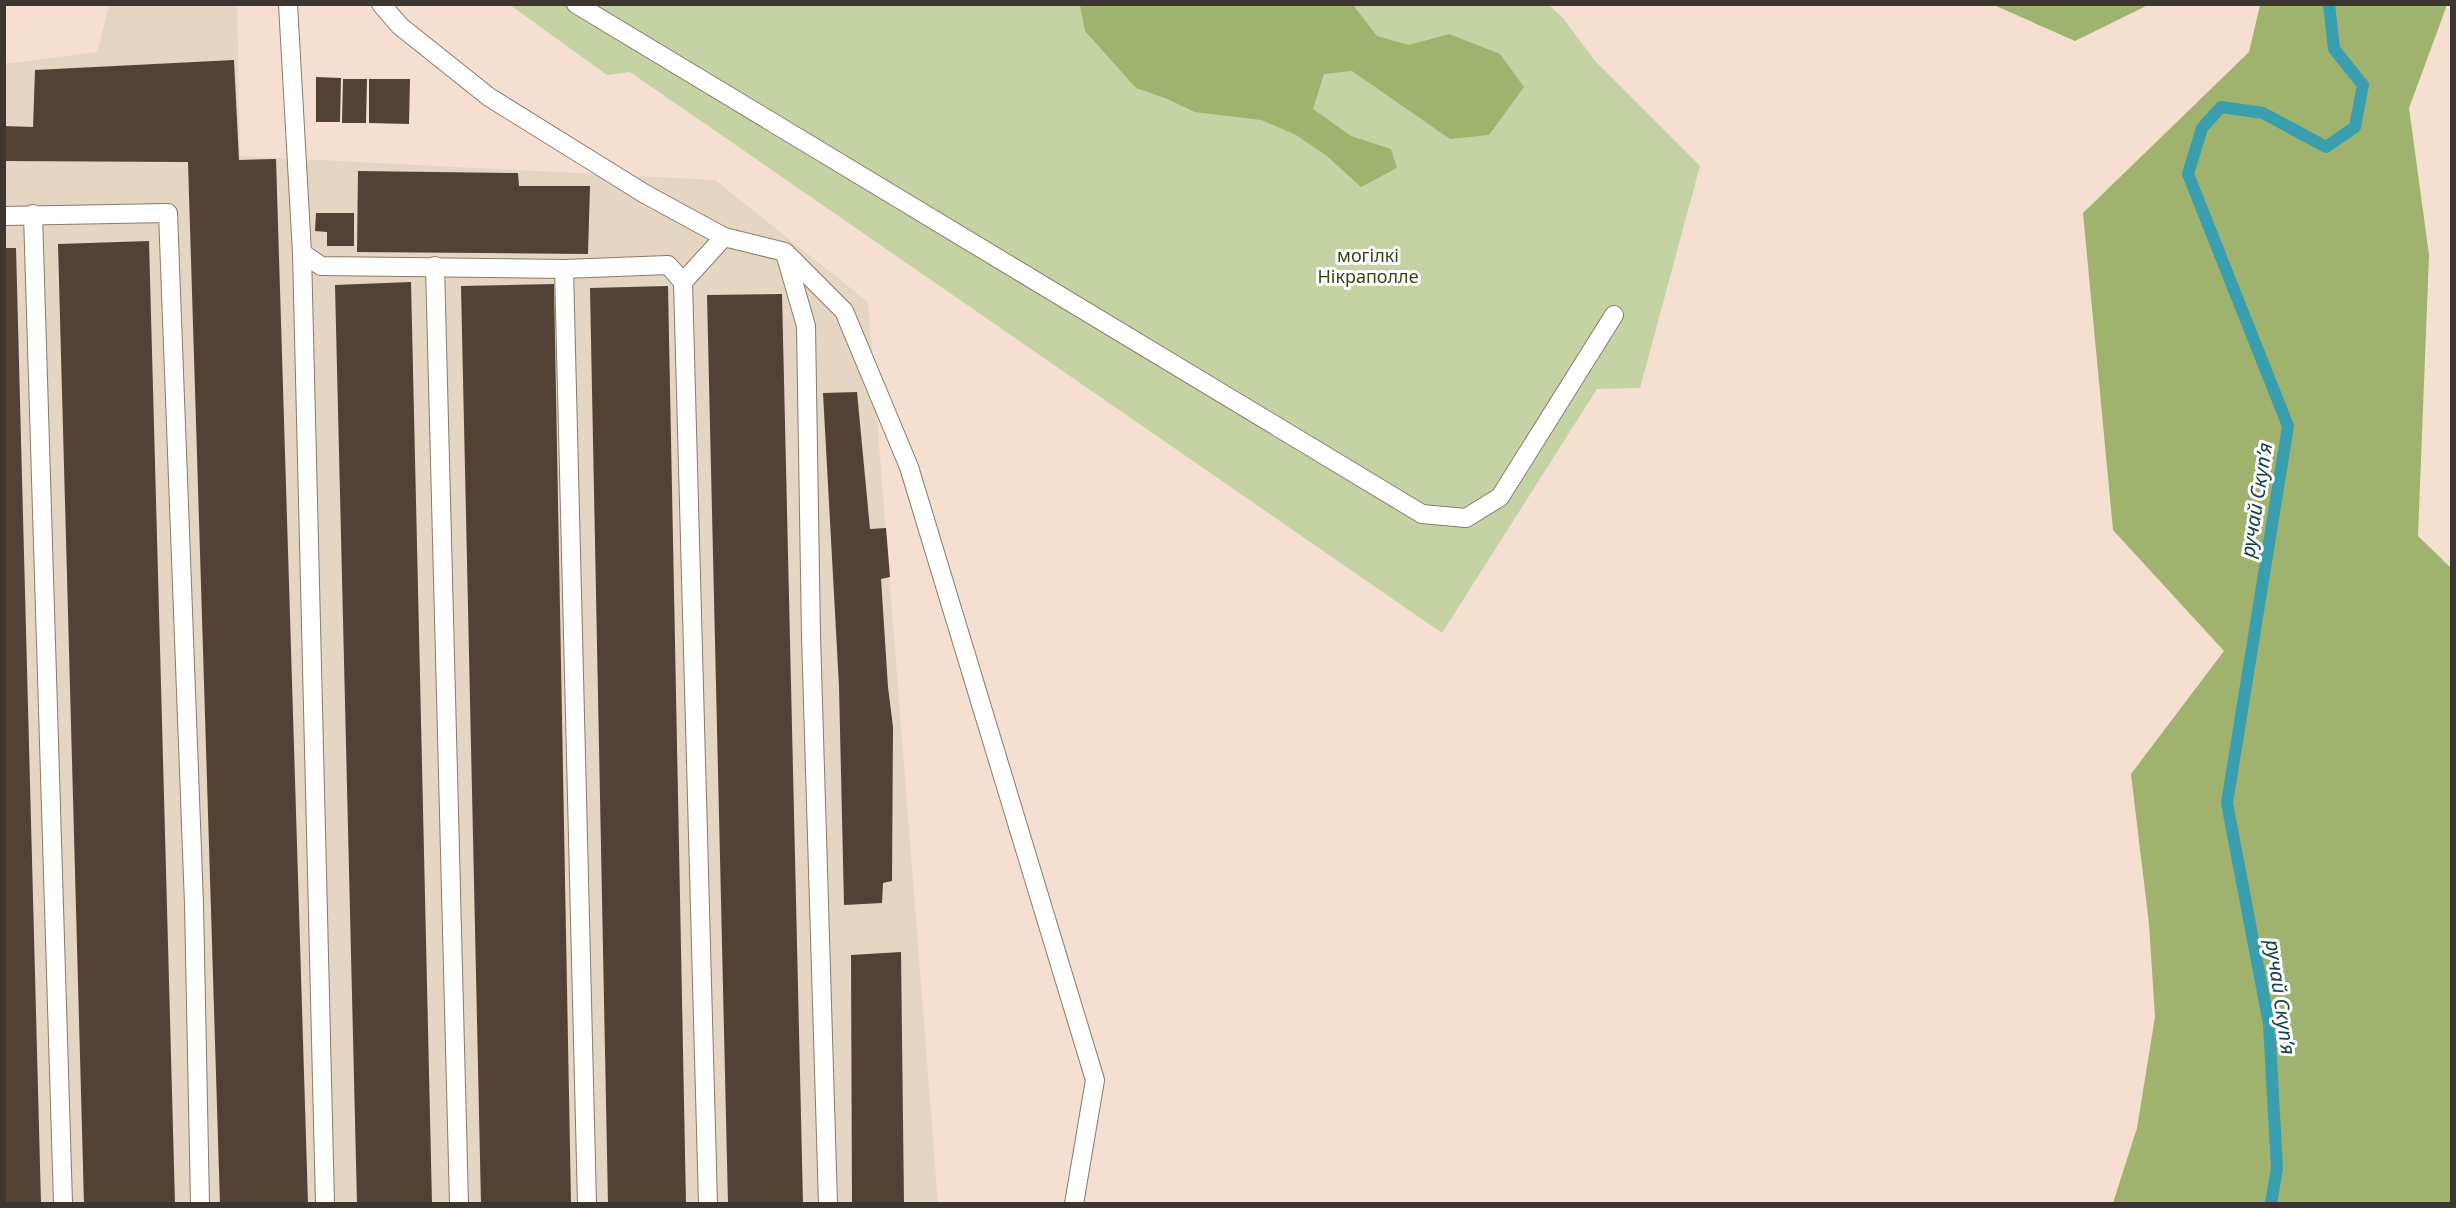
<svg xmlns="http://www.w3.org/2000/svg" width="2456" height="1208" font-family="'Noto Sans',sans-serif">
<rect width="100%" height="100%" fill="#f5dfd1"/>
<polygon fill="#e5d5c3" points="109,5 237,5 240,156 715,180 868,302 938,1203 5,1203 4,64 97,52"/>
<polygon fill="#c5d3a4" points="510,5 1549,5 1563,18 1596,62 1700,166 1640,388 1597,389 1442,633 630,72 607,75"/>
<g fill="#9fb26e">
<polygon points="1080,5 1353,5 1377,36 1409,45 1449,34 1500,54 1524,87 1489,135 1450,139 1352,71 1324,74 1313,109 1351,136 1391,149 1397,168 1361,187 1327,156 1296,135 1261,120 1195,112 1165,98 1136,88 1085,31"/>
<polygon points="1994,5 2148,5 2075,41"/>
<polygon points="2260,5 2447,5 2409,108 2429,255 2418,536 2452,569 2451,1203 2113,1203 2137,1128 2155,1017 2149,924 2131,774 2224,651 2113,530 2083,213 2249,52"/>
</g>
<g fill="none" stroke-linecap="round" stroke-linejoin="round">
<polyline stroke="#399fae" stroke-width="12" points="2271,1204 2277,1168 2269,1024 2227,803 2288,426 2188,174 2202,128 2221,107 2263,113 2326,147 2355,127 2363,85 2334,49 2329,4"/>
</g>
<g fill="#524135">
<polygon points="234,60 239,160 276,159 308,1204 220,1204 188,162 4,161 4,126 33,127 35,70"/>
<polygon points="316,77 341,78 340,122 316,122"/>
<polygon points="343,79 367,79 366,123 342,123"/>
<polygon points="369,79 410,79 409,124 369,123"/>
<polygon points="358,171 518,173 519,186 590,186 588,254 357,252"/>
<polygon points="316,213 354,213 354,246 327,246 327,232 315,231"/>
<polygon points="149,241 175,1204 84,1204 58,244"/>
<polygon points="4,248 16,248 41,1204 4,1204"/>
<polygon points="411,282 432,1204 357,1204 335,285"/>
<polygon points="554,284 571,1204 481,1204 461,286"/>
<polygon points="668,286 686,1204 608,1204 590,288"/>
<polygon points="782,294 803,1204 728,1204 707,295"/>
<polygon points="857,392 870,529 886,528 890,577 881,579 888,687 893,727 892,881 883,883 882,903 844,905 839,686 823,393"/>
<polygon points="901,952 904,1204 852,1204 851,955"/>
</g>
<g fill="none" stroke-linecap="round" stroke-linejoin="round">
<g stroke="#8c796c" stroke-width="20">
<g id="service">
<polyline points="288,4 302,253 321,266 564,269 668,265 683,282 708,1204"/>
<polyline points="381,4 400,26 489,97 645,194 724,237 785,252 844,311 909,467 1095,1080 1074,1204"/>
<polyline points="576,4 1422,514 1466,518 1500,497 1614,315"/>
<polyline points="33,214 63,1204"/>
<polyline points="4,216 168,213 194,904 200,1204"/>
<polyline points="302,253 325,1204"/>
<polyline points="785,253 806,326 811,636 828,1204"/>
<polyline points="435,266 459,1204"/>
<polyline points="564,269 587,1204"/>
<polyline points="683,282 724,237"/>
</g>
</g>
<use href="#service" stroke="#fff" stroke-width="18"/>
</g>
<g text-anchor="middle" dominant-baseline="central" stroke-width="6" stroke-linejoin="round" paint-order="stroke">
<g font-size="18" fill="#374310" stroke="#fff">
<text x="1368" y="255">могілкі<tspan x="1368" dy="21">Нікраполле</tspan></text>
</g>
<g font-size="20" font-style="italic" fill="#134148" stroke="#fff">
<text transform="translate(2256 500) rotate(-81)">ручай Скупʼя</text>
<text transform="translate(2281 997) rotate(82)">ручай Скупʼя</text>
</g>
</g>
<rect width="2456" height="1208" fill="none" stroke="#3d352f" stroke-width="12"/>
</svg>
